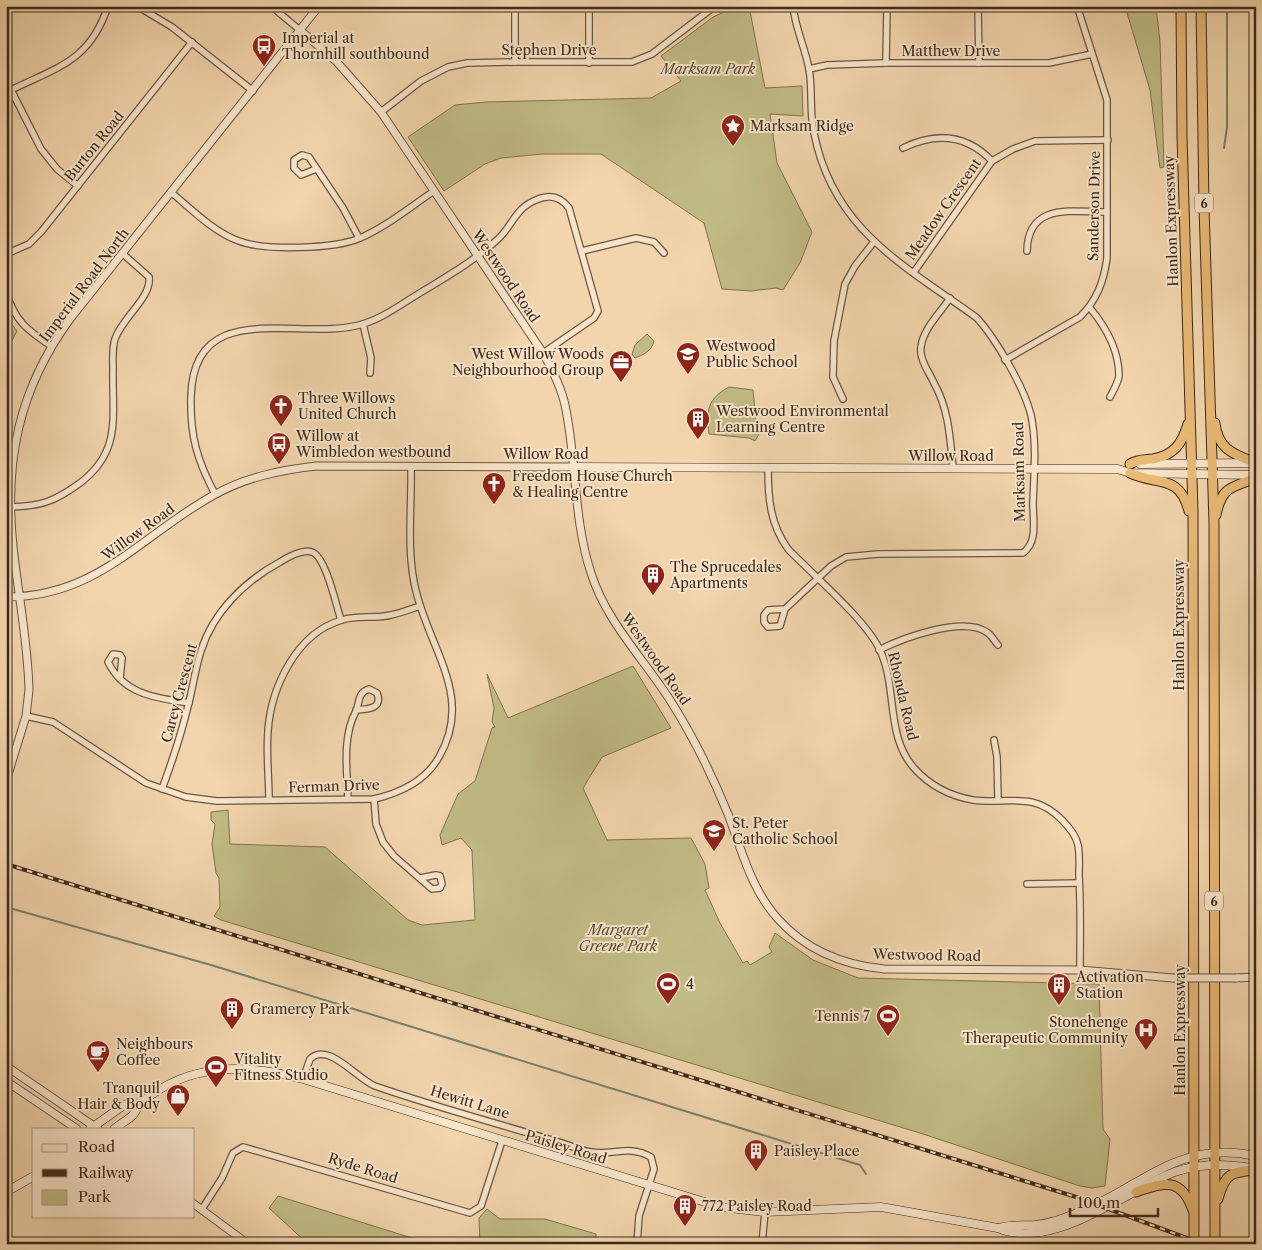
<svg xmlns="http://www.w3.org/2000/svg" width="1262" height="1250" font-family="'Libre Caslon Text',serif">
<rect width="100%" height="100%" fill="#f2d5ad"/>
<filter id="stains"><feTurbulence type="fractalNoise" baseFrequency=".004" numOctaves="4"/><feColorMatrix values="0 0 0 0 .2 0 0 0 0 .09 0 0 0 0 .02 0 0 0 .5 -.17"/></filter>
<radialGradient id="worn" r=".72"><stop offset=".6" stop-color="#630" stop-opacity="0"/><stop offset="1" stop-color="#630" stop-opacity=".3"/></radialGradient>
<g fill="#c1bb85" stroke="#807250">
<polygon points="737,6 749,6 765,88 802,86 803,116 770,114 777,163 812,232 800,263 783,290 776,288 751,291 722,289 704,223 601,154 543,154 501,158 485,164 444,191 408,137 455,105 486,102 651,98 681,81 661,56 713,17"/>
<polygon points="1125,6 1156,6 1160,42 1164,167 1160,168 1150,90"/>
<polygon points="6,317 17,331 6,352"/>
<path d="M647,334L654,341C652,351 643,355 635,358L632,354L635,345Z"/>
<path d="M729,387L753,390L757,432L759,434L755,441L749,438L709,434C706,411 707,399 729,387Z"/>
<polygon points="633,666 671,728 602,757 583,788 607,840 691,838 705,864 709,888 705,890 720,923 743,963 747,961 750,965 772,952 769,947 775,933 813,960 858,978 1099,984 1103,1129 1110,1139 1105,1186 1092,1188 1080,1186 923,1134 221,920 214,916 220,907 219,878 216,873 212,844 215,824 211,820 211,812 228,810 230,844 325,847 408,920 422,925 475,920 472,850 461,838 442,845 440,835 458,794 475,781 492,728 495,727 492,722 494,708 487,674 508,718"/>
<polygon points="278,1196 431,1244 308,1244 269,1208"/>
<polygon points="487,1209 500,1219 545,1219 596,1234 596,1244 480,1244 479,1218"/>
</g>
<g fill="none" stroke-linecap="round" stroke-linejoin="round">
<g stroke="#76806e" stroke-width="2">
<polyline points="1224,148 1227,127 1227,6"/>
<polyline points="6,907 211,965 860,1165 866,1174"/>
</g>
<g stroke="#6b5540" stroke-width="8">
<g id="minor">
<polyline points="137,6 172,27 253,91"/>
<polyline points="271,6 301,31"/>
<polyline points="978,6 979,63"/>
<polyline points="515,62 515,6"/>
<polyline points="589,63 589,6"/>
<polyline points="886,63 887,6"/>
<polyline points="809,69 827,65 886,63 1049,63 1092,54"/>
<polyline points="6,80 41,149 57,169 78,186"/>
<path d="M11,90C58,67 90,61 108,6"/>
<polyline points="381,112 421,81 448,67 467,63 515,62 632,62 652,54 715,6"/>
<path d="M903,148C936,132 966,134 992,161"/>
<polyline points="316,169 301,175 294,168 294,160 302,155 309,157 343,208 359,238"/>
<path d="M172,193C192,210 214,232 239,241C265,251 335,249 360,238C386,227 410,207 434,191"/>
<polyline points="582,251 636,238 654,242 664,253"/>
<path d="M1027,251C1028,202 1072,212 1107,212"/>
<polyline points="6,254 29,244 41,232 192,42"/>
<polyline points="914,272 992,161 1013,149 1035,141 1108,140"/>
<path d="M6,292C15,321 27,330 51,346"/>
<path d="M950,298C940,313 923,329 921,347C919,359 929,372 934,383C949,410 950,438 953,468"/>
<path d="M1090,308C1105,326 1119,350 1119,376C1118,383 1113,391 1110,397"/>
<polyline points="363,324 371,358 370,373"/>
<path d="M1005,360L1080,317C1097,300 1104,281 1107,258V100L1077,6"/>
<polyline points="843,399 833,377 834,341 845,284 855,266 873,243"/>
<path d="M768,468C768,498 770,524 788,549C814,576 865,619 880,650C898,689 885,735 914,768C930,786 950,796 973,800C1008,805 1033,790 1062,820C1069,827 1076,835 1078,845C1080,855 1079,866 1079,876C1081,907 1080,939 1080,970"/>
<path d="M215,494C197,460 190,436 191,397C193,294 302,343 363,324C379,319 393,310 407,301C437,282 471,264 497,240C512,227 515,208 536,200C549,194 560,196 569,208L598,311L594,318L543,353"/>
<path d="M10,507C41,506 54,502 80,483C122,451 112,417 113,369C113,359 112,348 115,339C122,318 152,297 149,277L123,254"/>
<path d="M785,609L768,610L764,615V622L768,627L780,626L785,609L831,566L846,557L878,554L1023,553C1038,542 1033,521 1033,503C1034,475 1037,443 1031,415C1024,387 996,339 977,318C904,265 833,230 814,133C809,112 813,90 809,69C805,47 795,28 793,6"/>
<path d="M879,650C903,638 964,615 988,633C992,636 995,642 998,645"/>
<path d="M120,679L122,658L120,655L113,654L108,662C124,695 157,698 189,703"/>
<path d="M26,716L53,722L146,783L186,797L217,801L374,799C400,793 425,782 439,757C474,697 430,650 416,591C406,552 412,507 411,466"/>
<polyline points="994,740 997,757 998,799"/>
<path d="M162,789C172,762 181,735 188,706C193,688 195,669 201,651C213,612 245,581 280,562C288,557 303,549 312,552C326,557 336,605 341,620"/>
<path d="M348,799C347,770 342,737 356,711C360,702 357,693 369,689L377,693C383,709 368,709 356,710"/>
<polyline points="374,799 376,824 383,842 394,856 432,889 440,888 442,884 440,876 436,875 420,878"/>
<path d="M269,800C269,778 266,754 268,731C271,688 296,633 342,620C358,615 375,619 391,615C401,613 411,609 420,606"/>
<polyline points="1027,884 1079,883"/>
<path d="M303,1079L310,1059C328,1041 357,1079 375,1086C438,1108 504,1125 568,1145C575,1148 583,1151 591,1152C614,1156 628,1144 651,1157L654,1169L639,1216L637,1244"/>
<polyline points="202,1209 222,1178 233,1153 243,1147 470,1213 481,1206 502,1141"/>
<polyline points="762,1244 765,1212"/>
</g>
</g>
<g stroke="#6b5540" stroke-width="9">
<g id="tertiary">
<path d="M301,31L336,61L381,112L543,353C552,369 561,387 565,405C577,460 573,519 591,573C606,621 643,658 670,700C693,736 712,775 728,814C742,851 751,889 778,919C806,950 843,965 884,969L1080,970L1173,978"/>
<path d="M6,597C98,597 141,535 214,495C246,477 281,470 316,466L573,467"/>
<path d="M6,781L26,716L29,690C28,642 18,594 13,546C4,461 19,389 70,319L319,6"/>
<polyline points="1236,978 1256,977"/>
<polyline points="6,1066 98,1129"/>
<polyline points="6,1081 77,1129"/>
<polyline points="194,1204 248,1244"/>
</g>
</g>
<g stroke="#3e2a1b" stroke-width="9">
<g id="secondary">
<polyline points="1140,464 1254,463"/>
<polyline points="573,467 1118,469 1130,473 1256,475"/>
<polyline points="90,1129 124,1105 140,1103"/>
<path d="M114,1129C120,1124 128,1120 133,1115C136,1111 138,1106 142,1102C190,1062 246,1064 303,1079L721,1207L765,1212L881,1207L998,1228C1051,1250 1118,1197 1165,1176C1195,1162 1223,1164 1254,1168"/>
<polyline points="6,1192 34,1176"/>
<path d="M998,1228C1011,1224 1022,1226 1035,1225C1048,1224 1060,1220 1072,1215C1138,1191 1177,1138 1256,1156"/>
</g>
</g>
<g stroke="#3e2a1b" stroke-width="11">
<g id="trunk">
<polyline points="1181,6 1182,136 1193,511 1194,1244"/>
<polyline points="1201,6 1204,207 1214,523 1215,1244"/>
<path d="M1215,423C1218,450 1234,454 1256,463"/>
<path d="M1130,464C1138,459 1144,460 1153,459C1174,455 1182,444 1188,424"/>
<path d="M1130,473C1157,486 1179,473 1189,511"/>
<path d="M1216,515C1222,486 1231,488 1256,478"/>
<path d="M1136,1192C1165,1182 1181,1177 1193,1210"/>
<path d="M1218,1199C1225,1173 1231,1172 1256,1170"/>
</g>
</g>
<use href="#minor" stroke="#f7e4ca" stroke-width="5.5"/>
<use href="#tertiary" stroke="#f7e4ca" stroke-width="7"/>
<use href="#secondary" stroke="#f7e4ca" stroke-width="8"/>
<use href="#trunk" stroke="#e9ba76" stroke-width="9"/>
<g stroke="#3e2a1b" stroke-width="4">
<polyline id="rail" points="6,864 1076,1197 1203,1244"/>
</g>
<use href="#rail" stroke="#f7e4ca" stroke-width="2" stroke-dasharray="5.5" stroke-linecap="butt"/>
<g stroke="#6b5540" stroke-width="9" stroke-linecap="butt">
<polyline id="tertiary-bridge" points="1173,978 1236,978"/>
</g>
<use href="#tertiary-bridge" stroke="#f7e4ca" stroke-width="7"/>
</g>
<defs>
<g id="bus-pin" transform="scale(1.25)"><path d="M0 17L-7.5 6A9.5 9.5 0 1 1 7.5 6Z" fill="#8f2418" stroke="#f7e4ca"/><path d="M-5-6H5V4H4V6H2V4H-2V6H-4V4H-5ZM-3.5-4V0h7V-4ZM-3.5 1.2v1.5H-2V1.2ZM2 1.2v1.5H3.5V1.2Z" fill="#fff"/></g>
<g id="sight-pin" transform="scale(1.25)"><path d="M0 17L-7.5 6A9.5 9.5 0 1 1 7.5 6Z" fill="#8f2418" stroke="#f7e4ca"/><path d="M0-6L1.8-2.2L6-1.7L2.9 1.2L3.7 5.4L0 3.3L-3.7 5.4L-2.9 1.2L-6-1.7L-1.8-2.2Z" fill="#fff"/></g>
<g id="school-pin" transform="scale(1.25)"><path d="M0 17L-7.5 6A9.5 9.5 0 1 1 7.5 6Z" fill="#8f2418" stroke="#f7e4ca"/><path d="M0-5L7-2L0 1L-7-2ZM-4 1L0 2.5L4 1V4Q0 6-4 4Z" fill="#fff"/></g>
<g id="office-pin" transform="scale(1.25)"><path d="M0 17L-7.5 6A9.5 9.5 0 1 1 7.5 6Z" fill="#8f2418" stroke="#f7e4ca"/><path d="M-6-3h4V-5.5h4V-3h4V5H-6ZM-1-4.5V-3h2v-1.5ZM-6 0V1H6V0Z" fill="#fff"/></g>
<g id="church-pin" transform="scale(1.25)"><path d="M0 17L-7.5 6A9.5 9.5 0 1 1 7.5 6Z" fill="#8f2418" stroke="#f7e4ca"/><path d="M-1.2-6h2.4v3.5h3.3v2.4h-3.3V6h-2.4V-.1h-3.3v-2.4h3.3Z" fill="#fff"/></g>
<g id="building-pin" transform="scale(1.25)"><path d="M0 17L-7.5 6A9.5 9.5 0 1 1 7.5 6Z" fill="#8f2418" stroke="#f7e4ca"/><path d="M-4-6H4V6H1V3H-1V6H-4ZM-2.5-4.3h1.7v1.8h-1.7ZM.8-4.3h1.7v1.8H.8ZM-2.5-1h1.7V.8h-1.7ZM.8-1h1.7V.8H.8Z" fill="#fff"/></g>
<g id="stadium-pin" transform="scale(1.25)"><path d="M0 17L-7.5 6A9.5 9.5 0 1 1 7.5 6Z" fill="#8f2418" stroke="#f7e4ca"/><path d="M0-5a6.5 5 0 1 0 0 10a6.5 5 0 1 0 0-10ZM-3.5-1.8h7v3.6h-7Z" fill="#fff"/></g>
<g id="hospital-pin" transform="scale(1.25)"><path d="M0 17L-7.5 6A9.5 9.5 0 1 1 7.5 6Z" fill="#8f2418" stroke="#f7e4ca"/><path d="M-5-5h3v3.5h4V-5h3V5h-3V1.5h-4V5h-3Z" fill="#fff"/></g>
<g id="cafe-pin" transform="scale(1.25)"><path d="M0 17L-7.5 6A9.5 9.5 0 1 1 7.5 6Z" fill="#8f2418" stroke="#f7e4ca"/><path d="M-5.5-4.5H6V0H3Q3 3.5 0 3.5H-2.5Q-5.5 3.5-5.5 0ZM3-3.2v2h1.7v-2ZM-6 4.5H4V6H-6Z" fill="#fff"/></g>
<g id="shop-pin" transform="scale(1.25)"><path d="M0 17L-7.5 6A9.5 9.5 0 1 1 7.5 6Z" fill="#8f2418" stroke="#f7e4ca"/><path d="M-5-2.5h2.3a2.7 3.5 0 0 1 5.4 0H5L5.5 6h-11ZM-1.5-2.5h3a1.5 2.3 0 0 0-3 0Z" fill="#fff"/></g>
</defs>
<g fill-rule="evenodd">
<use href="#bus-pin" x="264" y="46"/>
<use href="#sight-pin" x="733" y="126"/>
<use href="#school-pin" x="688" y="354"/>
<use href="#office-pin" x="621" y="362"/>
<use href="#church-pin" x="281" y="406"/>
<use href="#building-pin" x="698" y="419"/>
<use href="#bus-pin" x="279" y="444"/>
<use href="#church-pin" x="494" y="484"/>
<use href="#building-pin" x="653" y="575"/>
<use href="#school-pin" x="714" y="831"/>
<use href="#stadium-pin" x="668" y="984"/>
<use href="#building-pin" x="1059" y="985"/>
<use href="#building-pin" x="232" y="1009"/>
<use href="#stadium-pin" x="888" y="1016"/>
<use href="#hospital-pin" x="1146" y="1030"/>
<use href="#cafe-pin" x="98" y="1052"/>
<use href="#stadium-pin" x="216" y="1067"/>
<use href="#shop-pin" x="178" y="1096"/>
<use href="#building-pin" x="756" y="1151"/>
<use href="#building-pin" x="685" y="1206"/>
</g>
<g text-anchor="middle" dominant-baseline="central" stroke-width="4" stroke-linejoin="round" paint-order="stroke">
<g fill="#f7e4ca" stroke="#766250" stroke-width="1">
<rect x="1195" y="193.5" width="18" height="19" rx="4"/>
<rect x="1205" y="891.5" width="18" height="19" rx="4"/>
</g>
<g font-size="12" font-weight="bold" fill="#3e2a1b">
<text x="1204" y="203">6</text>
<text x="1214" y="901">6</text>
</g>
<g font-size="14" fill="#3e2a1b" stroke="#f7e4ca" text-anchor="start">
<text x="282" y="38">Imperial at<tspan x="282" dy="16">Thornhill southbound</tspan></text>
<text x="750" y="126">Marksam Ridge</text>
<text x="706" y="346">Westwood<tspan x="706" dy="16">Public School</tspan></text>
<text x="604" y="354" text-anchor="end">West Willow Woods<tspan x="604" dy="16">Neighbourhood Group</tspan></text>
<text x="298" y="398">Three Willows<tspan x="298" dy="16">United Church</tspan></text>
<text x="716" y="411">Westwood Environmental<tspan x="716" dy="16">Learning Centre</tspan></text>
<text x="296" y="436">Willow at<tspan x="296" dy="16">Wimbledon westbound</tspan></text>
<text x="512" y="476">Freedom House Church<tspan x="512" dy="16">&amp; Healing Centre</tspan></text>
<text x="670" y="567">The Sprucedales<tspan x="670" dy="16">Apartments</tspan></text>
<text x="732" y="823">St. Peter<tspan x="732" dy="16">Catholic School</tspan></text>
<text x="1076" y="977">Activation<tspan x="1076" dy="16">Station</tspan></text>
<text x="686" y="984">4</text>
<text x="250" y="1009">Gramercy Park</text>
<text x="870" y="1016" text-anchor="end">Tennis 7</text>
<text x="1128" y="1022" text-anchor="end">Stonehenge<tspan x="1128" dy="16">Therapeutic Community</tspan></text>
<text x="116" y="1044">Neighbours<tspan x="116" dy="16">Coffee</tspan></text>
<text x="234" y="1059">Vitality<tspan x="234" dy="16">Fitness Studio</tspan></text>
<text x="160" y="1088" text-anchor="end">Tranquil<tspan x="160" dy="16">Hair &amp; Body</tspan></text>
<text x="774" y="1151">Paisley Place</text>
<text x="702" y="1206">772 Paisley Road</text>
</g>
<g font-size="14" fill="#3e2a1b" stroke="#f7e4ca">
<text x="549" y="50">Stephen Drive</text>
<text x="951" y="51">Matthew Drive</text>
<text transform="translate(94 146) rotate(-51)">Burton Road</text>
<text transform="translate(1094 206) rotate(-89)">Sanderson Drive</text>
<text transform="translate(943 209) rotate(-55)">Meadow Crescent</text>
<text transform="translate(1171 221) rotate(-92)">Hanlon Expressway</text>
<text transform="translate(506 276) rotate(56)">Westwood Road</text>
<text transform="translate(84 285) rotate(-53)">Imperial Road North</text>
<text x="546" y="454">Willow Road</text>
<text x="951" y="456">Willow Road</text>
<text transform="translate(1019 472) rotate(-91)">Marksam Road</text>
<text transform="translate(138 532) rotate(-36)">Willow Road</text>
<text transform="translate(1179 625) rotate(-90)">Hanlon Expressway</text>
<text transform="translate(656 659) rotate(55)">Westwood Road</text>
<text transform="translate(179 693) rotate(-75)">Carey Crescent</text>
<text transform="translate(903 696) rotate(77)">Rhonda Road</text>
<text transform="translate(334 786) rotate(-2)">Ferman Drive</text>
<text transform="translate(927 955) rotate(1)">Westwood Road</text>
<text transform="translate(1180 1030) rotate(-90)">Hanlon Expressway</text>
<text transform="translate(470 1102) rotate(17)">Hewitt Lane</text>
<text transform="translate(566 1147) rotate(17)">Paisley Road</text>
<text transform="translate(363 1168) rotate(17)">Ryde Road</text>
</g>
<g font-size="14" font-style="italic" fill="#584730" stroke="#f7e4ca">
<text x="708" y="69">Marksam Park</text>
<text x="618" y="930">Margaret<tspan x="618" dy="16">Greene Park</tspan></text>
</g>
</g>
<rect width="1262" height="1250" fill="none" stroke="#f2d5ad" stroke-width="25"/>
<rect x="8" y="8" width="1247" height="1235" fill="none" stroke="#3e2a1b" stroke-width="2.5"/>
<rect x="12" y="12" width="1237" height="1225" fill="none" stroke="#3e2a1b"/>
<rect x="32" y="1128" width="162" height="90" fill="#f7e4ca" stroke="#ad9a84"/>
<rect x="42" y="1144" width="25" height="8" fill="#f7e4ca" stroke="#ad9a84"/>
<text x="78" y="1152" font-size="15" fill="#3e2a1b">Road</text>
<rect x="42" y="1169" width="25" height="8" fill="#3e2a1b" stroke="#ad9a84"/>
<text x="78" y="1178" font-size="15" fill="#3e2a1b">Railway</text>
<rect x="42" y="1190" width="25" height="15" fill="#c1bb85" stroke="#ad9a84"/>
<text x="78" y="1202" font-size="15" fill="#3e2a1b">Park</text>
<path d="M1070 1208v8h88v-8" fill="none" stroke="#3e2a1b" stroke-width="2.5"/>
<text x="1077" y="1208" font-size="15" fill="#3e2a1b" stroke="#f7e4ca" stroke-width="4" paint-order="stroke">100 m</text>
<rect width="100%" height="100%" filter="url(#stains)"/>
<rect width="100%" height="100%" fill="url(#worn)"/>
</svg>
